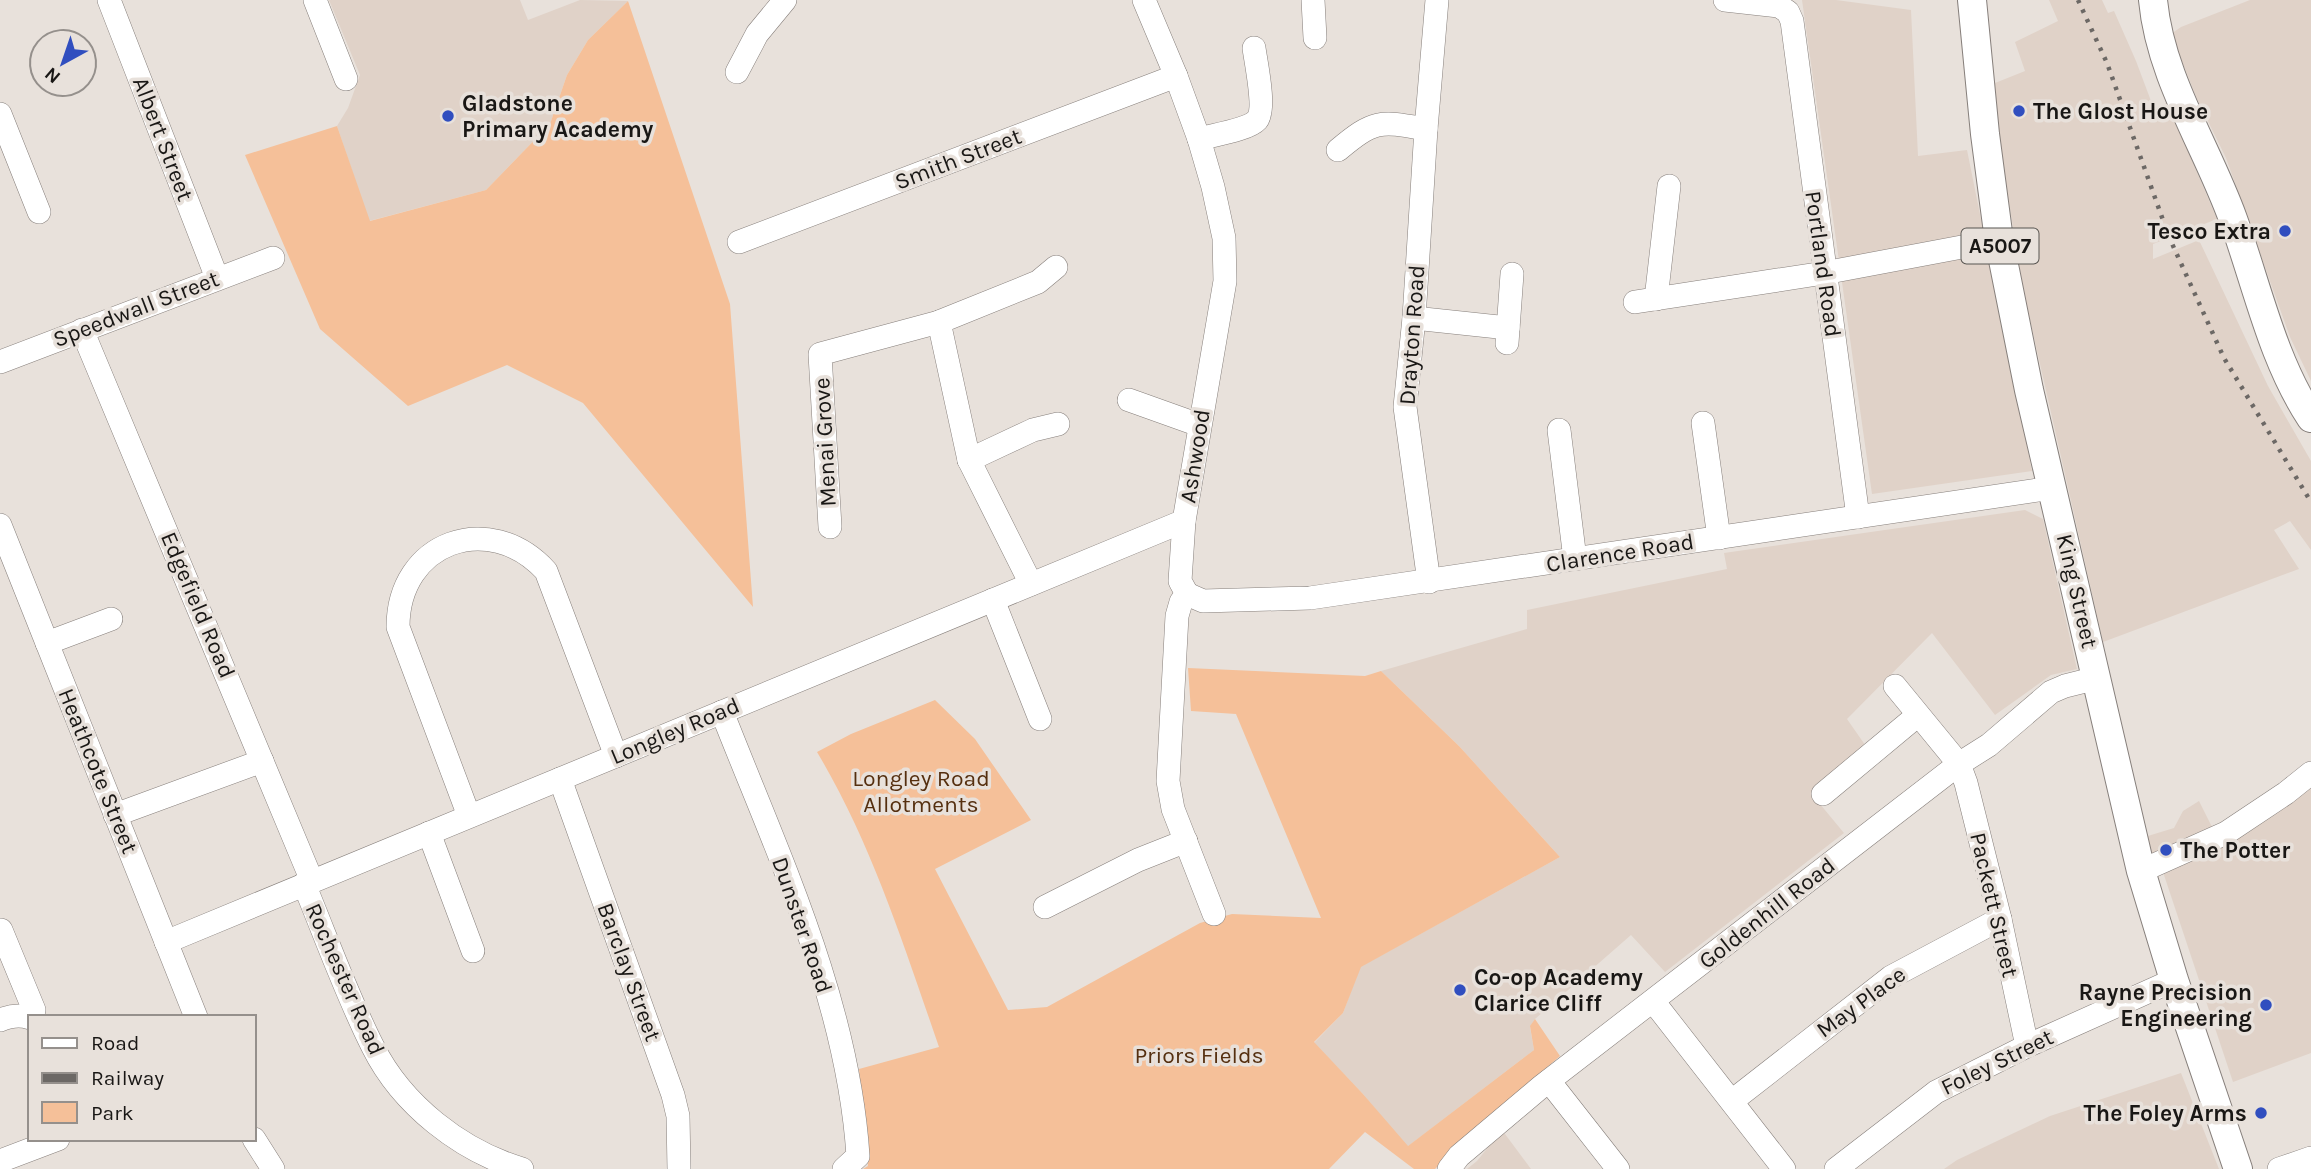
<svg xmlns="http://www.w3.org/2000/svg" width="2311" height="1169" font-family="Karla,sans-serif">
<rect width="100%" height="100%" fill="#e8e1db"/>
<g fill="#e0d2c8">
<polygon points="329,0 520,0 528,20 580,0 628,1 588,40 567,75 550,124 486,190 369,221 337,126 348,108 360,75"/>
<polygon points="1802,0 1836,0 1911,10 1918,156 1967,150 2032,471 1872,494"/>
<polygon points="2049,0 2102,0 2108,13 2114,11 2136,61 2151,101 2150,117 2167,102 2217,219 2153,244 2153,259 2199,240 2268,386 2311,461 2311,550 2290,521 2274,530 2299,569 2103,642 2023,289 1990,85 2025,71 2015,42 2058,21"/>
<polygon points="2250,0 2311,0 2311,381 2290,337 2226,158 2197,99 2171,34 2181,27"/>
<polygon points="2025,510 2043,519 2077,669 2051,675 1995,715 1932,633 1847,719 1870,752 1815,798 1844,833 1665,972 1631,935 1535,1019 1530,1027 1534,1050 1407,1147 1363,1094 1314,1043 1343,1013 1360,967 1560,857 1459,746 1381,671 1527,629 1527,610 1727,569 1724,553"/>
<polygon points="2311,787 2311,1053 2233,1082 2163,872"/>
<polygon points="2199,801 2216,835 2155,863 2138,839 2174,828 2183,811"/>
<polygon points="2181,1073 2219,1169 1944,1169 1957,1160 2050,1116"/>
<polygon points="1502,1130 1531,1169 1467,1169 1477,1161"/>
</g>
<g fill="#f5c099">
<polygon points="628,1 730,304 753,607 583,403 507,365 408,406 320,329 245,155 337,126 370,221 486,190 550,124 567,75 588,40"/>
<path d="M1188,668L1365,676L1381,671L1459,746L1560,857L1361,967L1343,1013L1314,1042L1363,1094L1408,1146L1534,1050L1530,1026L1535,1019L1560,1056L1470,1134L1435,1169H1414L1365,1132L1329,1169H863L868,1166L859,1069L939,1047C904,946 872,844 817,752L851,734L935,700L975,739L1031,820L935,869L1008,1010L1047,1007L1200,923L1232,914L1321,918L1236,714L1191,711Z"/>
</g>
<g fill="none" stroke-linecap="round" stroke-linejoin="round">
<g stroke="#867f7b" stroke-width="24">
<g id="minor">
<polyline points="109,0 217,278"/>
<polyline points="315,0 346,79"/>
<polyline points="1144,0 1176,76 1199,139 1213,187 1224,238 1225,281 1184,521 1180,581 1187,594"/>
<polyline points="1313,0 1315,38"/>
<polyline points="1725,0 1779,6 1788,12 1792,21 1858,517"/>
<polyline points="737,72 757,34 785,0"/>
<polyline points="0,114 39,212"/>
<path d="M1199,139C1212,135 1248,130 1257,120C1266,109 1256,63 1254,48"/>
<path d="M1338,150C1375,119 1380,121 1426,129"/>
<polyline points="739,242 1176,76"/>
<polyline points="1656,299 1669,186"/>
<polyline points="1635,302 1824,273 1999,240"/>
<polyline points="1414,318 1508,328"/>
<polyline points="939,322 969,460 1031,584"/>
<polyline points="82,330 312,881"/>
<polyline points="1507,343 1512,274"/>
<polyline points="0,362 273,258"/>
<polyline points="1129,400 1199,425"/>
<polyline points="1703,423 1719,538"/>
<polyline points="1559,430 1575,559"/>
<polyline points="969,460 1033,430 1058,424"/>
<polyline points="0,525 196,1017"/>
<polyline points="830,527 820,354 939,322 1038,282 1056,267"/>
<polyline points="1429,582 1405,407 1414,318 1426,129 1437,0"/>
<polyline points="1187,594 1203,601 1310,598 2052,488"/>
<polyline points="1187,594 1181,602 1177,616 1168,781 1173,809 1214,914"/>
<polyline points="993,600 1040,719"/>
<polyline points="47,643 111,619"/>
<polyline points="1895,686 1959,764 1966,783 2000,919 2027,1046"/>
<path d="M722,712C778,855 848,1001 858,1156L844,1169"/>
<polyline points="560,779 673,1095 678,1116 679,1169"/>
<polyline points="1823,794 1918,715"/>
<polyline points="115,815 262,761"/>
<path d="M469,816L398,627C398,542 489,509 546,571L616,756"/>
<polyline points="429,833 473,951"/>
<polyline points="2141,871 2226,833 2286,793 2311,773"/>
<path d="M304,884C326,937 347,996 373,1047C402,1105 461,1151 522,1169"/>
<polyline points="1045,907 1138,860 1186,841"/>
<polyline points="1,930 34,1010 32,1017"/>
<polyline points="166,942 1184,521"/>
<polyline points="1653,1001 1784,1169"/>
<path d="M0,1020C10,1016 19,1014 30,1018"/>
<polyline points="1549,1081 1618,1169"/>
<polyline points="1732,1101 1891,977 2000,919"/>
<polyline points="254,1139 273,1169"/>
<polyline points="0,1161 58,1139"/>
<polyline points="1449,1169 1459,1156 1542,1086 1959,764 1989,745 2051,692 2065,686 2097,678"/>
<polyline points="1836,1169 1936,1092 2027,1046 2174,980"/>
<polyline points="2279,1169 2311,1158"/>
</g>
</g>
<g stroke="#867f7b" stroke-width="30">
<g id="major">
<polyline points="1972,0 1985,134 1999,240 2029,390 2141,871 2174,980 2238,1169"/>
<path d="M2153,0C2160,77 2207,147 2233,219C2257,285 2272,359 2311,418"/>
</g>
</g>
<use href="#minor" stroke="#fff" stroke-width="23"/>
<use href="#major" stroke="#fff" stroke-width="28"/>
<polyline stroke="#6c6865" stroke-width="4.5" stroke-dasharray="3.5 7" stroke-linecap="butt" points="2078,0 2107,63 2169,237 2224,358 2311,502"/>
</g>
<g fill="#304ebf" stroke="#e8e1db" stroke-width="2.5">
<circle cx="2019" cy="111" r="7"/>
<circle cx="448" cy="116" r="7"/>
<circle cx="2285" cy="231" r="7"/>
<circle cx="2166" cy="850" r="7"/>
<circle cx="1460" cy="990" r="7"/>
<circle cx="2266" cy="1005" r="7"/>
<circle cx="2261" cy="1113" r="7"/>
</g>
<g text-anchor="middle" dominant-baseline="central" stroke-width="7" stroke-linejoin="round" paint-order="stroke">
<rect fill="#e8e1db" stroke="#575450" stroke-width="2" x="1961.5" y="228.5" width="77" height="35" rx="5"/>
<g font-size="21" font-weight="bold" fill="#191715">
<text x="2000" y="246">A5007</text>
</g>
<g font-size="23" font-weight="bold" fill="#191715" stroke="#e8e1db" text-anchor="start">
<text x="462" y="103">Gladstone<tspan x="462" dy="26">Primary Academy</tspan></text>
<text x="2033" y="111">The Glost House</text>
<text x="2271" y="231" text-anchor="end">Tesco Extra</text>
<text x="2180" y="850">The Potter</text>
<text x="1474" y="977">Co-op Academy<tspan x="1474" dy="26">Clarice Cliff</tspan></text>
<text x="2252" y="992" text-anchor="end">Rayne Precision<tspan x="2252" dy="26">Engineering</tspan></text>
<text x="2247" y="1113" text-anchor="end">The Foley Arms</text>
</g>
<g font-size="23" fill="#191715" stroke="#e8e1db">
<text transform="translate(163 139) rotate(69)">Albert Street</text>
<text transform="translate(958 159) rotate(-21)">Smith Street</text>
<text transform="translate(1823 264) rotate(82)">Portland Road</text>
<text transform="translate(136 309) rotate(-21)">Speedwall Street</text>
<text transform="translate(1412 335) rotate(-86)">Drayton Road</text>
<text transform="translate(825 442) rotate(-93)">Menai Grove</text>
<text transform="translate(1195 456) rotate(-81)">Ashwood</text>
<text transform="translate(1620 553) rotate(-9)">Clarence Road</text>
<text transform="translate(2077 591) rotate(77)">King Street</text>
<text transform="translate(198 605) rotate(67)">Edgefield Road</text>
<text transform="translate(675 731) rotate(-23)">Longley Road</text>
<text transform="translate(98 771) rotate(68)">Heathcote Street</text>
<text transform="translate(1994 905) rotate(77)">Packett Street</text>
<text transform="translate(1767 913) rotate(-38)">Goldenhill Road</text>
<text transform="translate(802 925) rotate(71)">Dunster Road</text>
<text transform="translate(629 972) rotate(70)">Barclay Street</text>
<text transform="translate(345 979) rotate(66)">Rochester Road</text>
<text transform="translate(1861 1002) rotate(-36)">May Place</text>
<text transform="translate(1997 1062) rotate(-26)">Foley Street</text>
</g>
<g font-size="23" fill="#552f0f" stroke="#e8e1db">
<text x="921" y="778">Longley Road<tspan x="921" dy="26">Allotments</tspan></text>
<text x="1199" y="1055">Priors Fields</text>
</g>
</g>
<rect x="28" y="1015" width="228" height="126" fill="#e8e1db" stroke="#95908c" stroke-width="2"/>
<rect x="42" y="1038" width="35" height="10" fill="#ffffff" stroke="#95908c" stroke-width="2"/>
<text x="91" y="1050" font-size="21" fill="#191715">Road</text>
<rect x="42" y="1073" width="35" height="10" fill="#6c6865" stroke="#95908c" stroke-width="2"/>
<text x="91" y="1085" font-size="21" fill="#191715">Railway</text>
<rect x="42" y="1102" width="35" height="21" fill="#f5c099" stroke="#95908c" stroke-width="2"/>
<text x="91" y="1120" font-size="21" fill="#191715">Park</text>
<g transform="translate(63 63) rotate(220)"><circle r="33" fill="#e8e1db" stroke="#95908c" stroke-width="2"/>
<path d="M0-5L12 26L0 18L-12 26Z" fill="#304ebf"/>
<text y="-10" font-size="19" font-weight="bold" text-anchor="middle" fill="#191715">N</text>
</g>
</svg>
